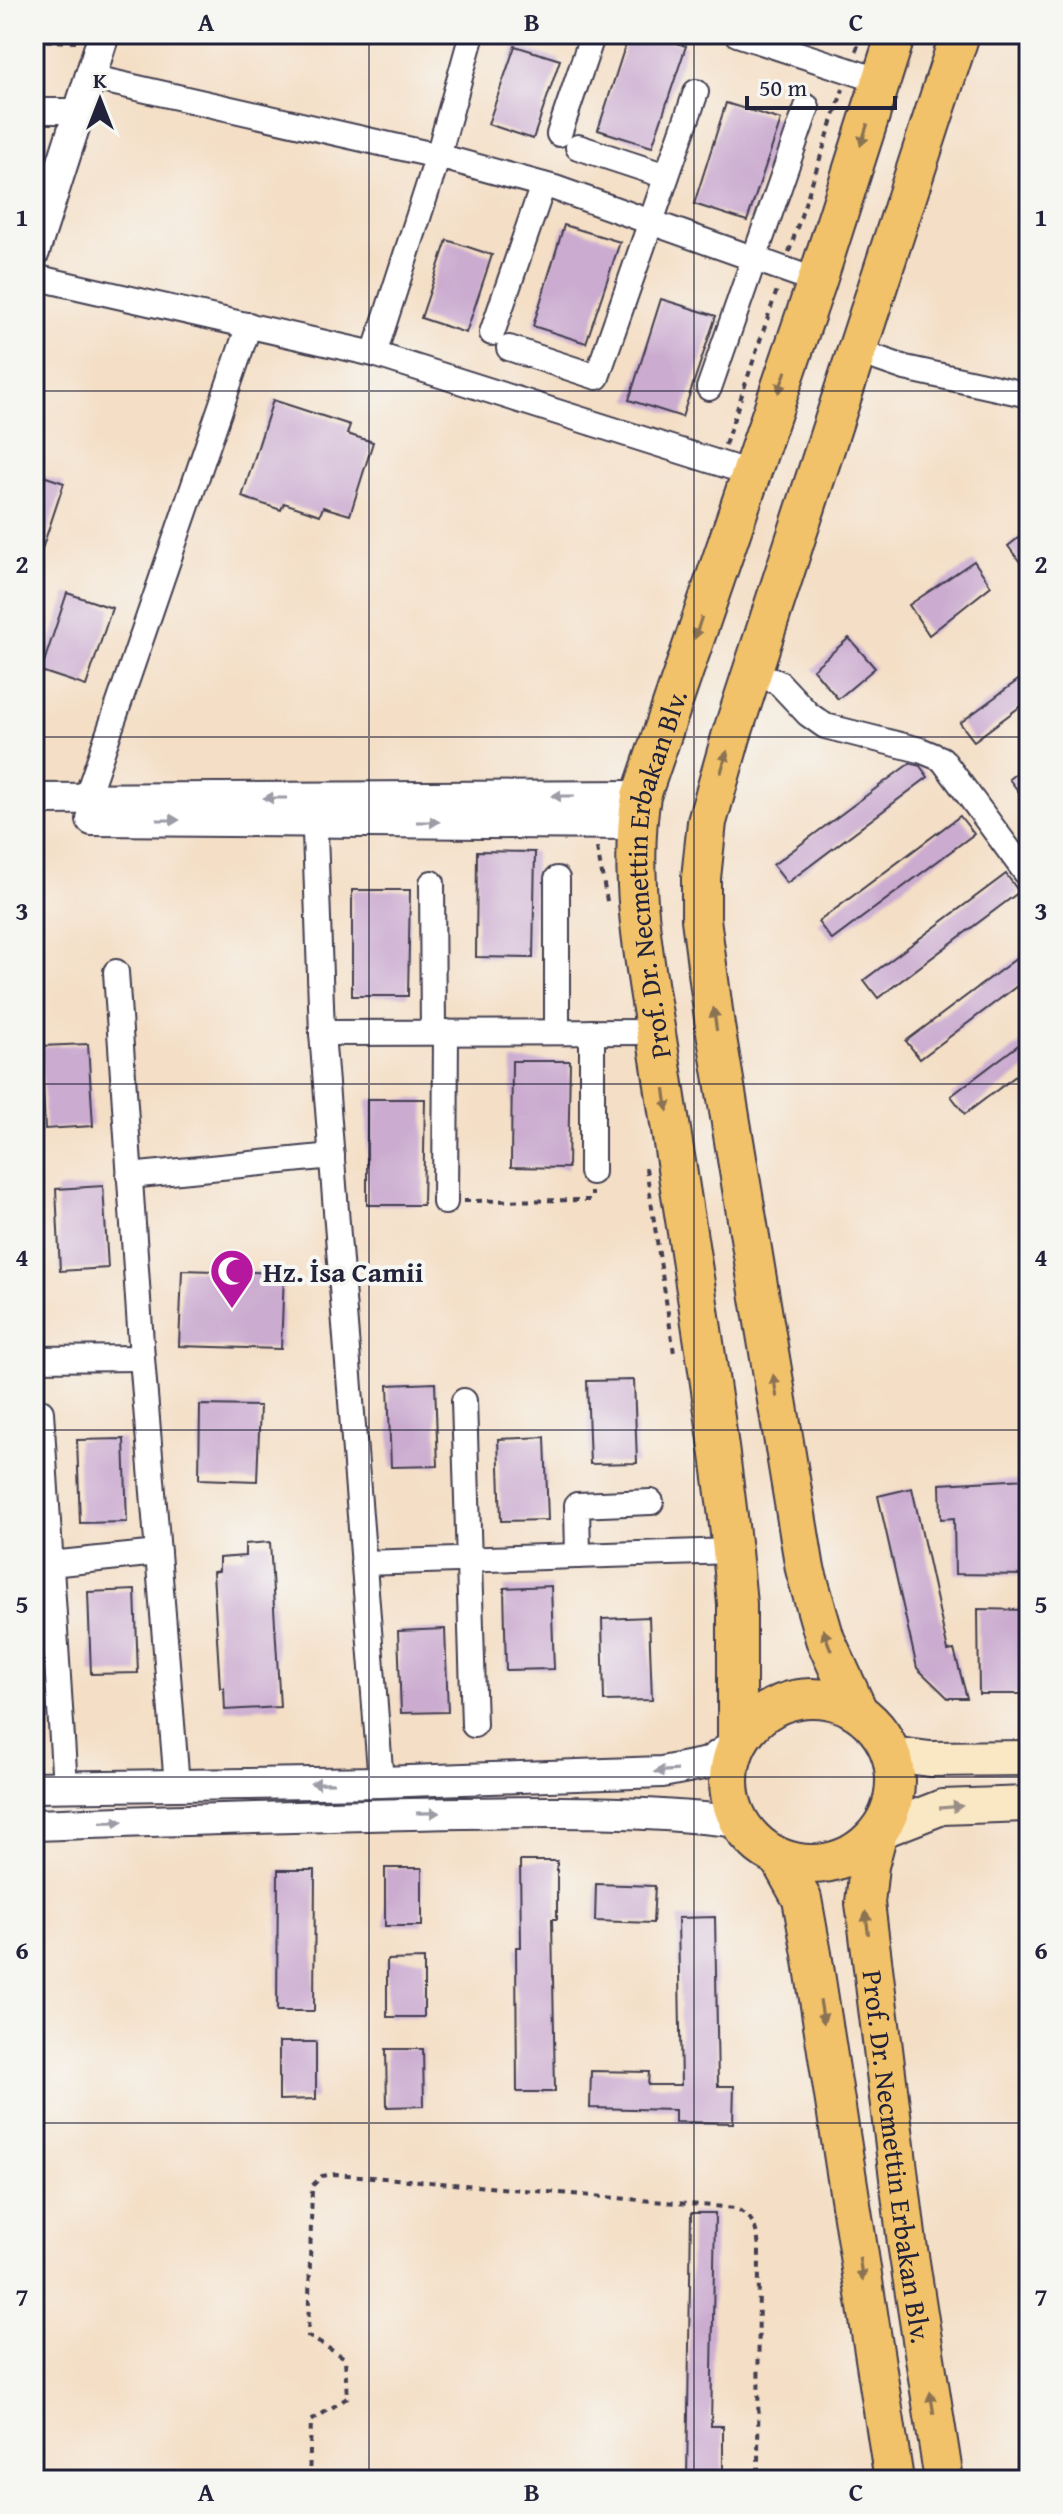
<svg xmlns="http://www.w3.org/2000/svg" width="1063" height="2514" font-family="'Gentium Book Plus',serif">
<rect width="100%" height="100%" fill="#f6f6f2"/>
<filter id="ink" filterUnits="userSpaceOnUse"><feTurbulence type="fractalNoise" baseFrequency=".0125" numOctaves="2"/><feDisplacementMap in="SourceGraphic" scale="16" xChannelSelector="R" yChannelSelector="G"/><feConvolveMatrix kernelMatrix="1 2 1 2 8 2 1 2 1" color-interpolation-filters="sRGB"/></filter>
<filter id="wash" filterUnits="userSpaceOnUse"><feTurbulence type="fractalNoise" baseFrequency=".006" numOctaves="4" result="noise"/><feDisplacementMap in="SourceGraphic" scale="32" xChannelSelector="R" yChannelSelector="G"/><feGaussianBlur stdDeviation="1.8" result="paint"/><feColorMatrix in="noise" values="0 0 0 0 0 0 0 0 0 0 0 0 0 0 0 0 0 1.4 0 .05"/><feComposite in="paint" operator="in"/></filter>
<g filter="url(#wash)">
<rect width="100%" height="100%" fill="#f4dec5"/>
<g id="blocks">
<g fill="#cbabd0">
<polygon points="629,34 647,34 686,46 652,147 598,130"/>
<polygon points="515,46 560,60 533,139 488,124"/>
<polygon points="726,103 781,120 747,221 694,204"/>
<polygon points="564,225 620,242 586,343 533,326"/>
<polygon points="447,240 492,255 466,333 421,318"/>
<polygon points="661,299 716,316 682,417 629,400"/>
<polygon points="273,400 350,425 347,434 373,442 350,515 323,507 320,515 284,503 281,510 242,497"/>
<polygon points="34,473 64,483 37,564 34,564"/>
<polygon points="1022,535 1029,544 1029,574 1008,546"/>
<polygon points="974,561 991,586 929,635 909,605"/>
<polygon points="67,593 112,608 86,686 41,671"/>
<polygon points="849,638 875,668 838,699 813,669"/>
<polygon points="1029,672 1029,700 974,741 960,723"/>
<polygon points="910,763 920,766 928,777 787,883 773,865"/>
<polygon points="1029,763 1029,805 1009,779"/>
<polygon points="960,816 974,834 832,940 818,922"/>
<polygon points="477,851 535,852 533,958 476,957"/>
<polygon points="1006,874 1019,892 878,998 864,980"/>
<polygon points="352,890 410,890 408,996 352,996"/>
<polygon points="1029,949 1029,977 920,1059 906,1041"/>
<polygon points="1029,1037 1029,1066 965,1114 951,1096"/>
<polygon points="88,1044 93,1126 45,1129 41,1046"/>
<polygon points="512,1061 570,1061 568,1168 511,1167"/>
<polygon points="367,1099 425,1099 423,1205 367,1205"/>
<polygon points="103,1186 108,1268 60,1271 56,1189"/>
<polygon points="182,1270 284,1273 281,1349 179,1346"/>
<polygon points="634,1380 637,1463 590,1464 587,1381"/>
<polygon points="435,1383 438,1466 391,1467 388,1385"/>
<polygon points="200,1405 260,1406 257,1481 199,1479"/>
<polygon points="545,1437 548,1520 501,1521 498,1439"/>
<polygon points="124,1439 127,1522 80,1523 77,1440"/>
<polygon points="1029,1479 1029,1562 1024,1562 1024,1575 955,1574 954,1518 941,1519 940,1484"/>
<polygon points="912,1488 948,1651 954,1650 967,1698 948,1698 917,1668 878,1496"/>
<polygon points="270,1542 280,1707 225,1710 224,1688 220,1688 213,1572 219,1571 219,1558 245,1556 245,1544"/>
<polygon points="551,1586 554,1669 506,1670 504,1588"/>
<polygon points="135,1590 138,1673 91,1674 88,1592"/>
<polygon points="978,1609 1029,1610 1029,1694 979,1694"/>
<polygon points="649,1617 652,1700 604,1701 602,1619"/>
<polygon points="445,1629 448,1712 401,1713 398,1631"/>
<polygon points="520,1861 557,1861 557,1919 552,1919 555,2092 517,2092 516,1947 521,1947"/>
<rect x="385" y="1868" width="37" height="58"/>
<polygon points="278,1870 315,1870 314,2011 277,2011"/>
<polygon points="596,1884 655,1886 653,1923 595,1921"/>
<polygon points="715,1917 718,2086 734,2086 733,2123 675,2122 675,2110 590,2108 591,2071 649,2072 648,2085 681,2085 678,1918"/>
<polygon points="424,1959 424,2017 387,2017 387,1960"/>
<polygon points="279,2042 316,2042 316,2099 279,2100"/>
<polygon points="386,2049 423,2049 424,2106 387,2107"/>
<polygon points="691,2213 715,2213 711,2426 723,2426 723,2480 687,2480"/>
</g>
</g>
</g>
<g filter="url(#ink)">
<use href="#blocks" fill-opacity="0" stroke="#423e50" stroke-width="2"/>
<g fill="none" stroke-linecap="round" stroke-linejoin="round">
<g stroke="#423e50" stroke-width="28">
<g id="minor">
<polyline points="737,34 881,81"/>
<polyline points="89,77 438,156 555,188 817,281"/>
<polyline points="34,111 78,111"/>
<polyline points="559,134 593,34"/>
<polyline points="578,147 666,176"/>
<polyline points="34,277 374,354 750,473"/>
<polyline points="492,333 543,185"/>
<polyline points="509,348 597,377 696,92"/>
<polyline points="856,351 905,368 1029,395"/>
<polyline points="374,354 438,156 472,34"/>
<polyline points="709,388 807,107"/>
<polyline points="752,671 779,683 808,714 825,726 920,750 942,759 1029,877"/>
<polyline points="86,799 249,325"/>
<polyline points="314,804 322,1033 381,1782"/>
<polyline points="557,879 557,1032"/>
<polyline points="432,883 433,1032"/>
<polyline points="116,972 142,1358 177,1785"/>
<polyline points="592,1032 592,1172"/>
<polyline points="322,1033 656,1032"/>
<polyline points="129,1176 332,1156"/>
<polyline points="445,1202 446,1032"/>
<polyline points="34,1359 142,1358"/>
<polyline points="464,1401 474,1725"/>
<polyline points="41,1412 65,1786"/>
<polyline points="578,1556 577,1505 651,1502"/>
<polyline points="363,1563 732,1551"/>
<polyline points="50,1564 158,1553"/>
</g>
</g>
<g stroke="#423e50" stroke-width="34">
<g id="tertiary">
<polyline points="34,252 104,34"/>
<polyline points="34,799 641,796"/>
<polyline points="92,820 637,824"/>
<polyline points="34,1787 381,1782 662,1772 708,1763 737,1743"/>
<path d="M34,1825C160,1820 285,1817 411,1814C520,1812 630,1808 739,1822"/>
</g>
</g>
<g stroke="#423e50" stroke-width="38">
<g id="secondary">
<polyline points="891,1754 930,1759 1029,1758"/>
<polyline points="878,1832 942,1807 1029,1804"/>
</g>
</g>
<g stroke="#423e50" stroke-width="42">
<g id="primary">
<circle cx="812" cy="1781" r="83"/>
<polyline points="858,1711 825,1639 805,1569 715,1026 701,919 701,878 707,822 731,737 960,34"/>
<path id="s1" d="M737,1743V1604L732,1551C714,1393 687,1236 663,1078C650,989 626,885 641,796L817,281L896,34"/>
<path id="s2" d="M878,1832L869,1866L865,1903L907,2243L944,2480"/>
<polyline points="779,1858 802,1899 812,1954 894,2480"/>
</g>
</g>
<g stroke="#423e50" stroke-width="4" stroke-dasharray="6 6" stroke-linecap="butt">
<polyline points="34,40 76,42"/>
<polyline points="856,51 862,34"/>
<polyline points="789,252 843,89"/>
<polyline points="725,445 778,287"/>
<polyline points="597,848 608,906"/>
<polyline points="646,1168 674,1353"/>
<polyline points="464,1201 592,1200 592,1192"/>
<path d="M309,2480L311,2421L347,2398L345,2358L308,2336L312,2186L322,2176L336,2174L735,2208C754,2217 756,2227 759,2247L758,2480"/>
</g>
<use href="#minor" stroke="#fff" stroke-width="24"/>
<use href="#tertiary" stroke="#fff" stroke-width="30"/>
<use href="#secondary" stroke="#fae7c3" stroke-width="34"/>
<use href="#primary" stroke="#f2c26a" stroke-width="38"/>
</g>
<defs><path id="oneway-solid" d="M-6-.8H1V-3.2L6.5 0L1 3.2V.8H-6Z" transform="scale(2)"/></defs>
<g fill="#8a7252">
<use href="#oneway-solid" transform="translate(864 135) rotate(108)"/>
<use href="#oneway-solid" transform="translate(782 382) rotate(109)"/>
<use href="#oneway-solid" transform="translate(698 628) rotate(108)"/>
<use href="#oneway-solid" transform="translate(724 762) rotate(-74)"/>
<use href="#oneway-solid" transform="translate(715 1019) rotate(-98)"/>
<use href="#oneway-solid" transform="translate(666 1100) rotate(82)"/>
<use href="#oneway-solid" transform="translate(775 1386) rotate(-99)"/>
<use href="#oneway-solid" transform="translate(827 1640) rotate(-111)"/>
<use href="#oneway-solid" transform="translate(867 1923) rotate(-97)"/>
<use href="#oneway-solid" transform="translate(822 2012) rotate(81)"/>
<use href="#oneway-solid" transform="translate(861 2269) rotate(81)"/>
<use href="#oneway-solid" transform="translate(932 2403) rotate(-99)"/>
</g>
<g fill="#9c9ca7">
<use href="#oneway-solid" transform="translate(563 796) rotate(180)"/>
<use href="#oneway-solid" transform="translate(275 798) rotate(180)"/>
<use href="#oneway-solid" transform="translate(168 820)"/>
<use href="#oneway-solid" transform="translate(428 822)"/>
<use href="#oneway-solid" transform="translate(666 1771) rotate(176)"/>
<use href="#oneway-solid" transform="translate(322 1783) rotate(179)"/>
<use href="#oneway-solid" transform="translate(428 1813) rotate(-1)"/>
<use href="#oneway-solid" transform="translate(112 1822) rotate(-2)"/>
</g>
<use fill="#998e86" href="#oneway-solid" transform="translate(951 1807) rotate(-5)"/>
</g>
<path fill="none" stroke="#22223b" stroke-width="2" stroke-opacity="0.55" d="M369,34V2480M694,34V2480M34,391H1029M34,737H1029M34,1084H1029M34,1430H1029M34,1777H1029M34,2123H1029"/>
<defs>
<g id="mosque-pin" transform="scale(2.3)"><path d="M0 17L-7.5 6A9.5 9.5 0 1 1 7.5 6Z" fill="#b5179e" stroke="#f6f6f2"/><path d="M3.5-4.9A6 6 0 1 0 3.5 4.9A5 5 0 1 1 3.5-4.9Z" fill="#fff"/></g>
</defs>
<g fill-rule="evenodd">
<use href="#mosque-pin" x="232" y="1271"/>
</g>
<g text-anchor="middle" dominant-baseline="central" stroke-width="8" stroke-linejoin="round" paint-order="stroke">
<g font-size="28" fill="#22223b" stroke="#f6f6f2">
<text stroke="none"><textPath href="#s1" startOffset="878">Prof. Dr. Necmettin Erbakan Blv.</textPath></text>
<text stroke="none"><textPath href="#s2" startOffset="328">Prof. Dr. Necmettin Erbakan Blv.</textPath></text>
</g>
<g font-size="28" font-weight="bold" fill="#22223b" stroke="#f6f6f2" text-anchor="start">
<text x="263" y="1271">Hz. İsa Camii</text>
</g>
</g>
<rect width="1063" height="2514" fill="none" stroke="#f6f6f2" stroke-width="88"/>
<g transform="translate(100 100)" stroke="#f6f6f2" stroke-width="6" paint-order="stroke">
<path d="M0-6L14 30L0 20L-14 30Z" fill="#22223b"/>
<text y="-12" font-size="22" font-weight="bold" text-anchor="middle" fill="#22223b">K</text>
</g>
<path d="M747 96v12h148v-12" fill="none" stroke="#22223b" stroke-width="4"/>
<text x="759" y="96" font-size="24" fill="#22223b" stroke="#f6f6f2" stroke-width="6" paint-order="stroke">50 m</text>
<rect x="44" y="44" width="975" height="2426" fill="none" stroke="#22223b" stroke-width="3"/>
<g font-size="26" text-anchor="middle" font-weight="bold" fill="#22223b">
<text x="206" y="31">A</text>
<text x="532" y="31">B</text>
<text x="856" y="31">C</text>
<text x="22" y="226">1</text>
<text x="1041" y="226">1</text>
<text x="22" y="573">2</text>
<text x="1041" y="573">2</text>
<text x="22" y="920">3</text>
<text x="1041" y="920">3</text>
<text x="22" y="1266">4</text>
<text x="1041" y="1266">4</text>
<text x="22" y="1613">5</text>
<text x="1041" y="1613">5</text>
<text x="22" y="1959">6</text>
<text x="1041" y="1959">6</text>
<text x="22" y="2306">7</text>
<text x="1041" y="2306">7</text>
<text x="206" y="2501">A</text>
<text x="532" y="2501">B</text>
<text x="856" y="2501">C</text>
</g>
</svg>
